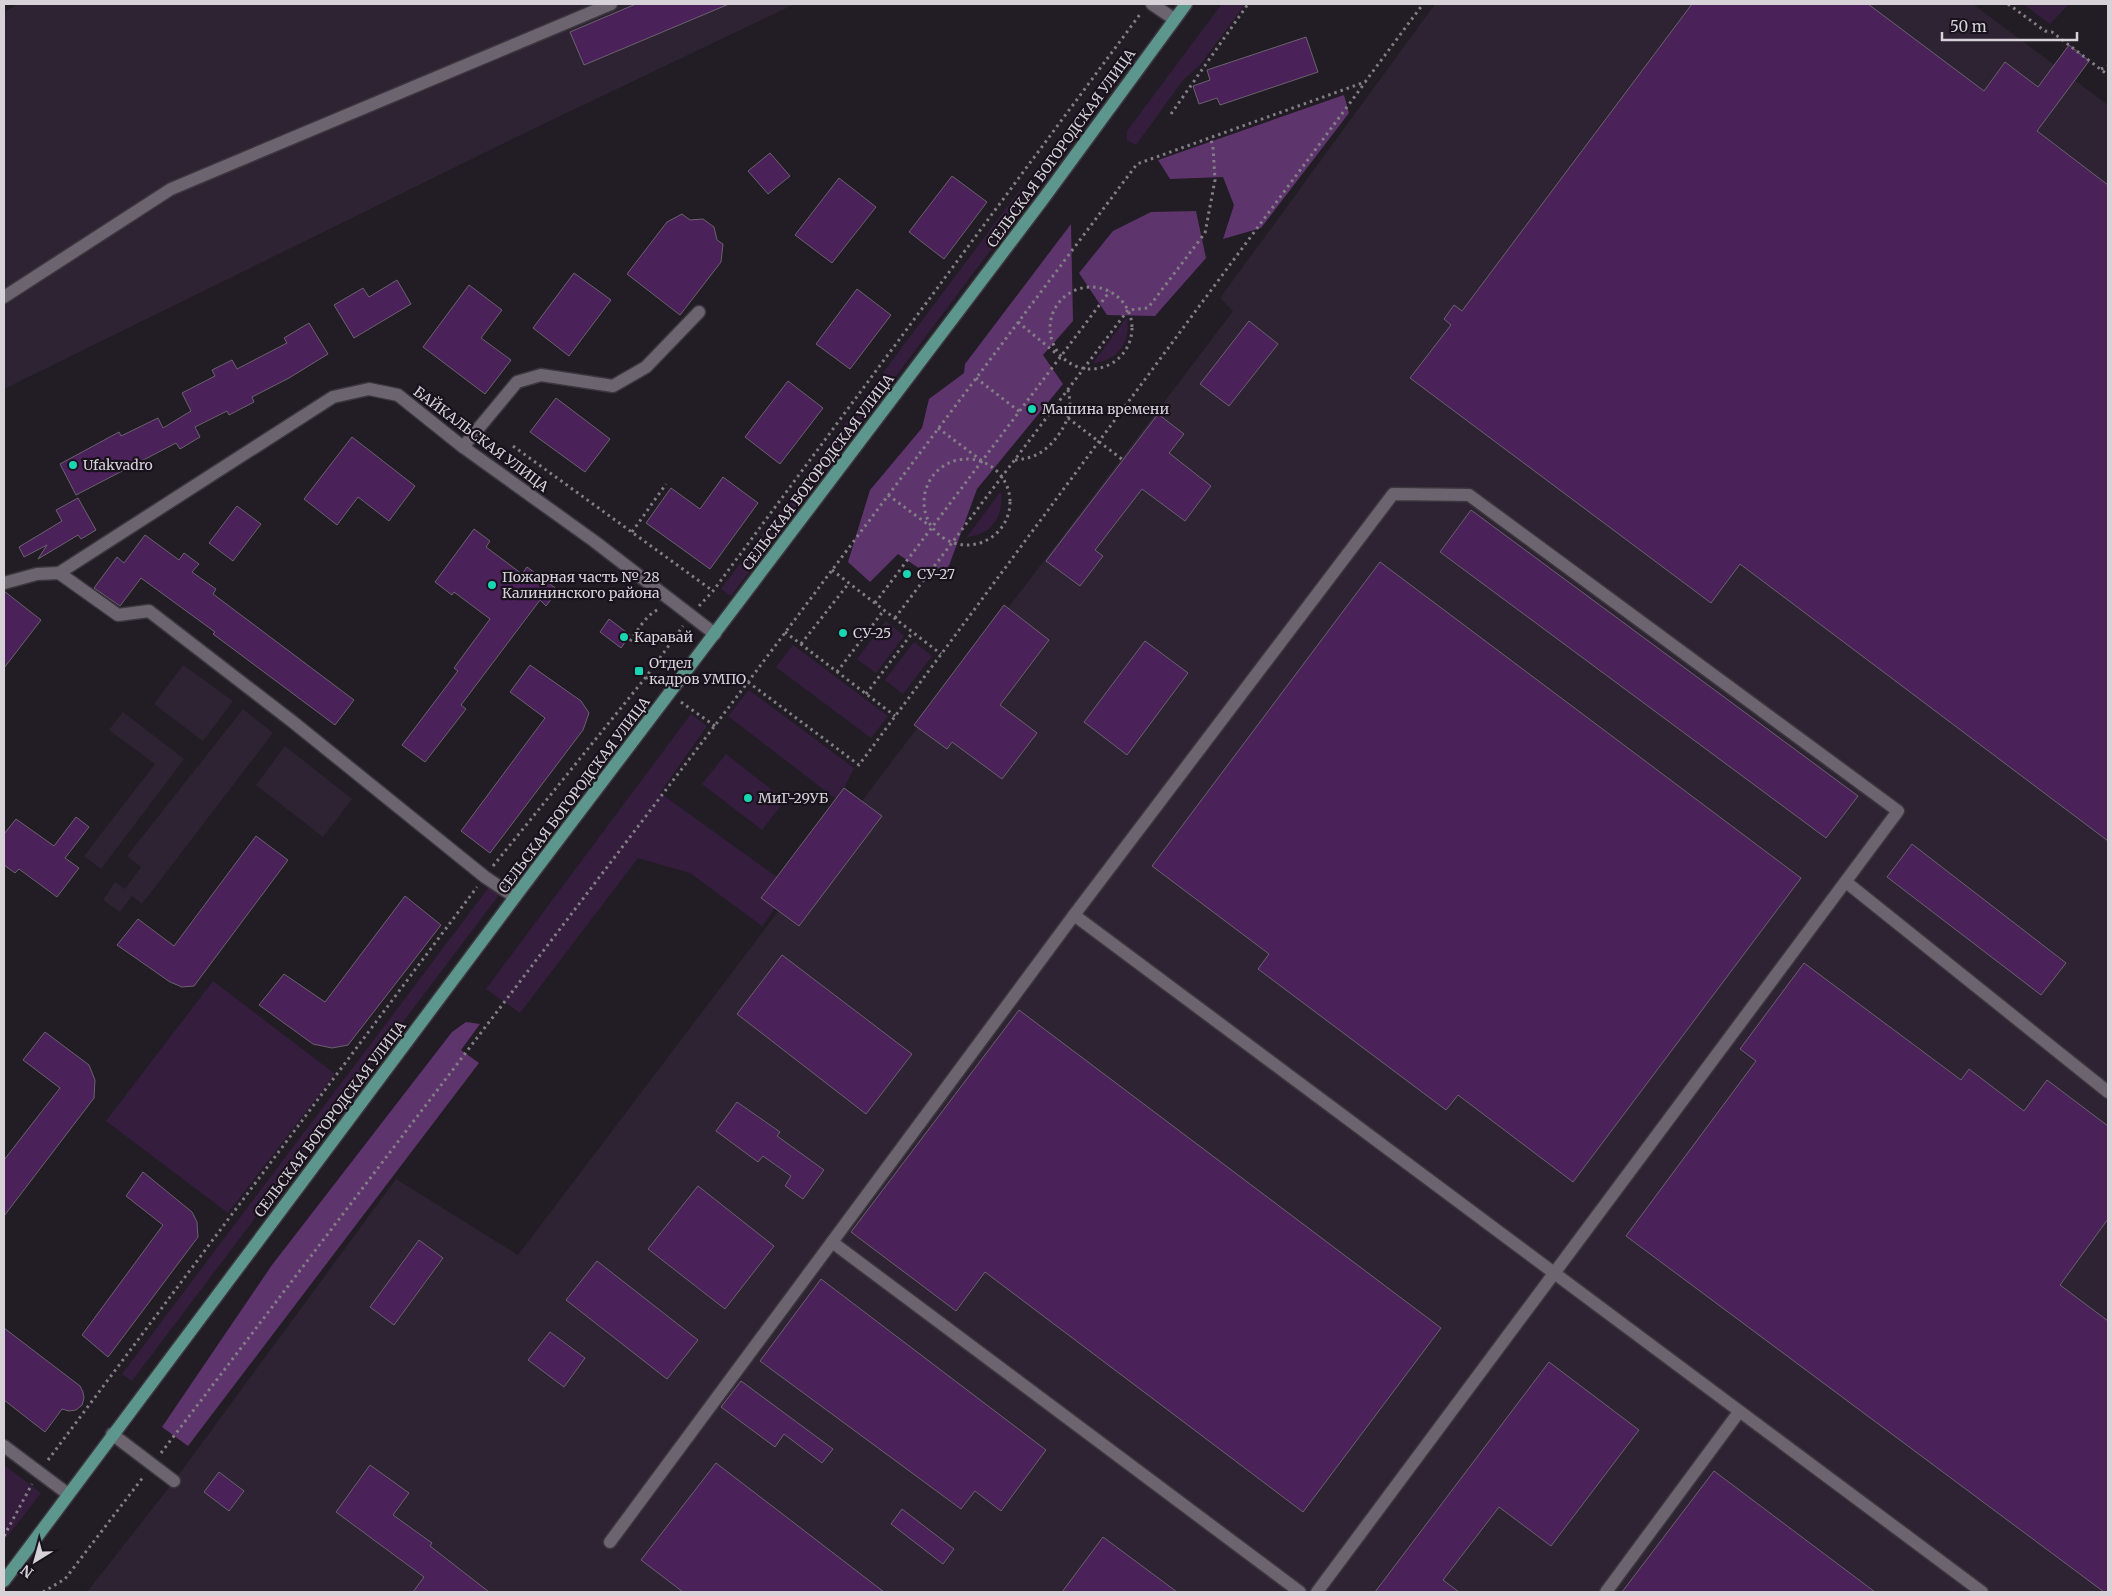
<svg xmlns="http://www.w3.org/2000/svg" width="2112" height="1596" font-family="Merriweather,serif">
<rect width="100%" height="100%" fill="#221c25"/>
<g fill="#2d2332">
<polygon points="18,4 795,4 533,129 4,389 4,12"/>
<polygon points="1435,4 1973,4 2108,105 2108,1592 87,1592 174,1481 396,1179 518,1255 1233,311 1220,298"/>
<polygon points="183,665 233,701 203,741 154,704"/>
<polygon points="243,709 273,733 142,904 132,896 120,912 103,900 115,882 125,889 141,867 127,856"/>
<polygon points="123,712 184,759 101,869 84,856 155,764 109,730"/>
<polygon points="285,746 352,799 323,837 256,785"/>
</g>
<g fill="#351e3d">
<polygon points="1222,4 1245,4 1200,65 1183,80 1136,145 1127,140 1127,131"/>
<polygon points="2023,4 2069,4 2050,24"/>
<polygon points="1022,187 1032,195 731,596 721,589"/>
<path d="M1127,317C1131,342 1118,361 1093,363Z"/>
<path d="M1001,491C1004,515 992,535 967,537Z"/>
<polygon points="886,621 904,636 876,673 857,659"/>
<polygon points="914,642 932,656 903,694 885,680"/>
<polygon points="793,645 888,716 871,738 776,667"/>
<polygon points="749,690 854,768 844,788 836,799 728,716"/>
<polygon points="691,714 707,726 660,793 777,877 775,908 762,926 690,873 638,858 520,1013 486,989"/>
<polygon points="726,754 785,800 762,830 702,784"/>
<polygon points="489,887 499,895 132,1381 122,1374"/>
<polygon points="213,981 335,1074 228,1213 106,1121"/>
<polygon points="4,1465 41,1493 4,1541"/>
</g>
<g fill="#5d356c">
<polygon points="1344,95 1349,113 1261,228 1223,239 1234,205 1223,177 1170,179 1158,160"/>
<polygon points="1196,211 1206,258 1155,316 1107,315 1079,273 1113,231 1151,212"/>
<polygon points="1071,224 1073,321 1043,355 1063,384 977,489 946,574 920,569 898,554 870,582 848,562 870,490 922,428 929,399 964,373 965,364"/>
<polygon points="466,1022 480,1024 461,1050 479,1063 188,1446 162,1427 272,1265 452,1032"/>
</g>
<g fill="#4a2158" stroke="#6b626e">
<polygon points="636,4 729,4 584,65 570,32"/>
<polygon points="1692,4 1868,4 1984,91 2005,62 2038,87 2069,45 2089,61 2037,131 2108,185 2108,841 1740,564 1711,603 1410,378 1451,325 1444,319 1454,305 1462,311"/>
<polygon points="1306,37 1318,72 1220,105 1217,98 1199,104 1193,86 1210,80 1207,70"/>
<polygon points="770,153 790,176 768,194 748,171"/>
<polygon points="952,176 987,202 944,259 909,232"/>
<polygon points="839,178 876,207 832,263 795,235"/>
<polygon points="682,214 690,220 703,219 714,227 717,240 723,244 721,262 680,315 627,274 667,222"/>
<polygon points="574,273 611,300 569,356 533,328"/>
<polygon points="397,280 411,304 354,338 334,305 363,288 369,297"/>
<polygon points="469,285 502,310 481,338 511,360 485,394 423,347"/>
<polygon points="857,289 891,315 850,369 816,344"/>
<polygon points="1249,321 1278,344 1229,406 1200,384"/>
<polygon points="309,323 328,354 289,378 252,397 254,402 229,415 227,411 195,427 200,437 180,449 176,443 76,495 60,464 119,432 121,436 158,418 163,428 191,411 182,393 215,376 212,370 232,360 237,369 287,343 284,338"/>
<polygon points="788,381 823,408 780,464 745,437"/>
<polygon points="556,398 610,439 585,472 530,432"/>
<polygon points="1158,414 1184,434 1169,453 1211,486 1185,521 1142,489 1095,550 1103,556 1080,586 1046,561"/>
<polygon points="352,437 415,486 389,521 358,497 337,525 304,499"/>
<polygon points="723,477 758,503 710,569 646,523 671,488 700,509"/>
<polygon points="78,498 96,530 81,539 78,535 38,559 47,545 24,557 19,547 62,521 56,510"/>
<polygon points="237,506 261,524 233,561 209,543"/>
<polygon points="1471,510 1858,796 1826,838 1440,552"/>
<polygon points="474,529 490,541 486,547 522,574 527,567 558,590 546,606 540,600 461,705 466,709 425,762 402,745 458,671 454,668 490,619 454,592 452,595 435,582"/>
<polygon points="145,535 179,560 184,553 199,564 192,572 216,589 213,594 354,700 335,725 213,634 215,632 141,578 120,606 94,588 117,557 124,563"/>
<polygon points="1380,562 1801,878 1573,1182 1458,1095 1446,1110 1258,969 1269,954 1152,866"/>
<polygon points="4,591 41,620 4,668"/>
<polygon points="1004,605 1049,640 1000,705 1037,733 1002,779 952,742 947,749 914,725"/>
<polygon points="609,619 630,635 621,648 600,632"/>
<polygon points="1145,641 1188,673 1127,755 1084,722"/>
<polygon points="530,665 581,701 589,713 583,730 490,853 461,831 545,718 510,692"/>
<polygon points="844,788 882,816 799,926 761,898"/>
<polygon points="76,817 89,827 65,858 79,868 57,897 19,869 15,873 4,865 4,834 16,819 54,846"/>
<polygon points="256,836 288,860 194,986 182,987 170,982 117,945 138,919 174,946"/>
<polygon points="1912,844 2066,963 2041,995 1887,877"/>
<polygon points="405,896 441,925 348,1045 332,1048 313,1044 259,1005 284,974 325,1002"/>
<polygon points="782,955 912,1054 866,1114 737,1014"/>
<polygon points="1804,963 1961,1080 1969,1069 2024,1111 2047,1080 2108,1126 2108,1219 2060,1285 2108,1321 2108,1592 2104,1592 1626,1236 1756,1061 1740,1049"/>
<polygon points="1019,1010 1441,1328 1303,1512 985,1272 956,1311 851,1232"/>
<polygon points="45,1032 89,1065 95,1080 94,1098 4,1216 4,1160 60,1088 23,1060"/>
<polygon points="737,1102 780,1132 777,1136 824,1170 803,1199 785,1186 791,1176 763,1156 758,1162 716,1131"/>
<polygon points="143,1172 192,1212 197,1222 198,1237 108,1357 82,1335 163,1225 126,1196"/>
<polygon points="698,1186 774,1246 725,1309 648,1249"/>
<polygon points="419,1240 443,1258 394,1325 370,1307"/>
<polygon points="597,1261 698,1340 667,1379 566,1300"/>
<polygon points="821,1279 1046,1450 1001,1511 975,1491 961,1509 760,1361"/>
<polygon points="4,1328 80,1386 83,1392 84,1398 82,1405 76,1410 69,1411 62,1409 45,1432 4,1400"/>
<polygon points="550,1332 585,1358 564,1387 528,1360"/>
<polygon points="1549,1362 1639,1430 1551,1546 1499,1507 1443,1580 1459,1592 1375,1592"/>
<polygon points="741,1381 833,1449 822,1463 784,1434 775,1447 721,1407"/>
<polygon points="716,1463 884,1592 683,1592 641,1560"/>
<polygon points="370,1465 409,1493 393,1515 432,1543 430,1546 489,1592 413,1592 424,1577 336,1512"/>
<polygon points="1714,1471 1875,1592 1622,1592"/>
<polygon points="219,1472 244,1491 229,1511 204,1492"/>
<polygon points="902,1509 954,1549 943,1564 891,1524"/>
<polygon points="1103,1537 1177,1592 1062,1592"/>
</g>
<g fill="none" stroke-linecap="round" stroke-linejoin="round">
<g stroke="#3c373e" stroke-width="15">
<g id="minor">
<polyline points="1152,4 1174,19"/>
<polyline points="4,297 171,189 611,4"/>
<polyline points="463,447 517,382 541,375 613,386 646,367 699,312"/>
<polyline points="59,573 333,397 369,389 398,395 463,447 594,541 715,634"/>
<polyline points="4,583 37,574 59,573 118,615 149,611 293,722 485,877 515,897"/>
<polyline points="1846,882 2108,1092"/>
<polyline points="1074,915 1982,1592"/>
<polyline points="832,1242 1300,1592"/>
<polyline points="112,1434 174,1481"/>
<polyline points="4,1446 68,1494"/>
<polyline points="610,1542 1074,915 1393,494 1469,495 1898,811 1317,1592"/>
<polyline points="1606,1592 1739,1412"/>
</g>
</g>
<g stroke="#3c373e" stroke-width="15">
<polyline id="major" points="4,1581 515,897 1044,198 1186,4"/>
</g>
<g stroke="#837e86" stroke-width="3" stroke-dasharray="2.5 4" stroke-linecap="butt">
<polyline points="2008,4 2045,31 2052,32 2108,75"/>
<polyline points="2101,69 2108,66"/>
<polyline points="1171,114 1248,4"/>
<circle cx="1091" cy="328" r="41"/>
<polyline points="1018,322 1058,355"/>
<polyline points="976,378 1020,412"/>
<polyline points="1068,418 1123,460"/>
<polyline points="938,428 982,461"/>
<polyline points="513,446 713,591"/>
<circle cx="967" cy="502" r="43"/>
<path d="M1015,460C1023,459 1031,458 1038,454C1053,446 1070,423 1070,405C1070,400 1069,395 1068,390"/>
<polyline points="888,495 930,526"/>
<polyline points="632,532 666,484"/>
<polyline points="832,570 941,654"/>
<polyline points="875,603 1110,291"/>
<polyline points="699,606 713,591 1141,13"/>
<polyline points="895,618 1128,310 1148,308 1205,233 1215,180 1213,147 1210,137"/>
<polyline points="785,632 895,716"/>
<path d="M630,641C638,630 647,613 660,609"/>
<polyline points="801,644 849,583"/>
<polyline points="837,672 884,610"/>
<polyline points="646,677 657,685"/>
<polyline points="748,682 859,765 1364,84"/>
<polyline points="866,694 913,632"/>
<polyline points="681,702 715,726"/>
<polyline points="493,866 646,677 683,626"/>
<polyline points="161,1453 748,682 1137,164 1365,82 1423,4"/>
<polyline points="48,1460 477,887"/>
<polyline points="4,1536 32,1484"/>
<polyline points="43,1592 65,1579 144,1476"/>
</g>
<use href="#minor" stroke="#6c646f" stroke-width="12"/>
<use href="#major" stroke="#5c968c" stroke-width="12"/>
</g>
<g fill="#1ad5b2" stroke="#19121c" stroke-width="2">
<circle cx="1032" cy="409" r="5"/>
<circle cx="73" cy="465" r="5"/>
<circle cx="907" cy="574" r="5"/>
<circle cx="492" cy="585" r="5"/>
<circle cx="843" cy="633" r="5"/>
<circle cx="624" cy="637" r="5"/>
<rect x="634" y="666" width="10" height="10" rx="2.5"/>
<circle cx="748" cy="798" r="5"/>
</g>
<g text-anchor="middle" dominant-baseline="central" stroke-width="4.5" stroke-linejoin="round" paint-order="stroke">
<g font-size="14" fill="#d6d2d8" stroke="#19121c">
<text transform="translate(1061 148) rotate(-54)">СЕЛЬСКАЯ БОГОРОДСКАЯ УЛИЦА</text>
<text transform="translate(481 439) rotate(37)">БАЙКАЛЬСКАЯ УЛИЦА</text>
<text transform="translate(818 472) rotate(-53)">СЕЛЬСКАЯ БОГОРОДСКАЯ УЛИЦА</text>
<text transform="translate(574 795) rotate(-53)">СЕЛЬСКАЯ БОГОРОДСКАЯ УЛИЦА</text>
<text transform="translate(330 1119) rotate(-53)">СЕЛЬСКАЯ БОГОРОДСКАЯ УЛИЦА</text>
</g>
<g font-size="14" fill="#d6d2d8" stroke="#19121c" text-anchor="start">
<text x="1042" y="409">Машина времени</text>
<text x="83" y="465">Ufakvadro</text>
<text x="917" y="574">СУ-27</text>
<text x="502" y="577">Пожарная часть № 28<tspan x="502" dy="16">Калининского района</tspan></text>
<text x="853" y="633">СУ-25</text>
<text x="634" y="637">Каравай</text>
<text x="649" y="663">Отдел<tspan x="649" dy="16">кадров УМПО</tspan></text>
<text x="758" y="798">МиГ-29УБ</text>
</g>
</g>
<rect width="2112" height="1596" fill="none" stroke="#d6d2d8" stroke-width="10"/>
<g transform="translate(35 1561) rotate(217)" stroke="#19121c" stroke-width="4" paint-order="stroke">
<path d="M0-4L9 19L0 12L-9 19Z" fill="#d6d2d8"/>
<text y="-8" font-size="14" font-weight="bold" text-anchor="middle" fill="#d6d2d8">N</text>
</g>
<path d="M1942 32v8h135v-8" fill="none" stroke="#d6d2d8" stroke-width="2.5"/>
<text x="1950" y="32" font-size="15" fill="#d6d2d8" stroke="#19121c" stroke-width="4" paint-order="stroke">50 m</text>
</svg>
